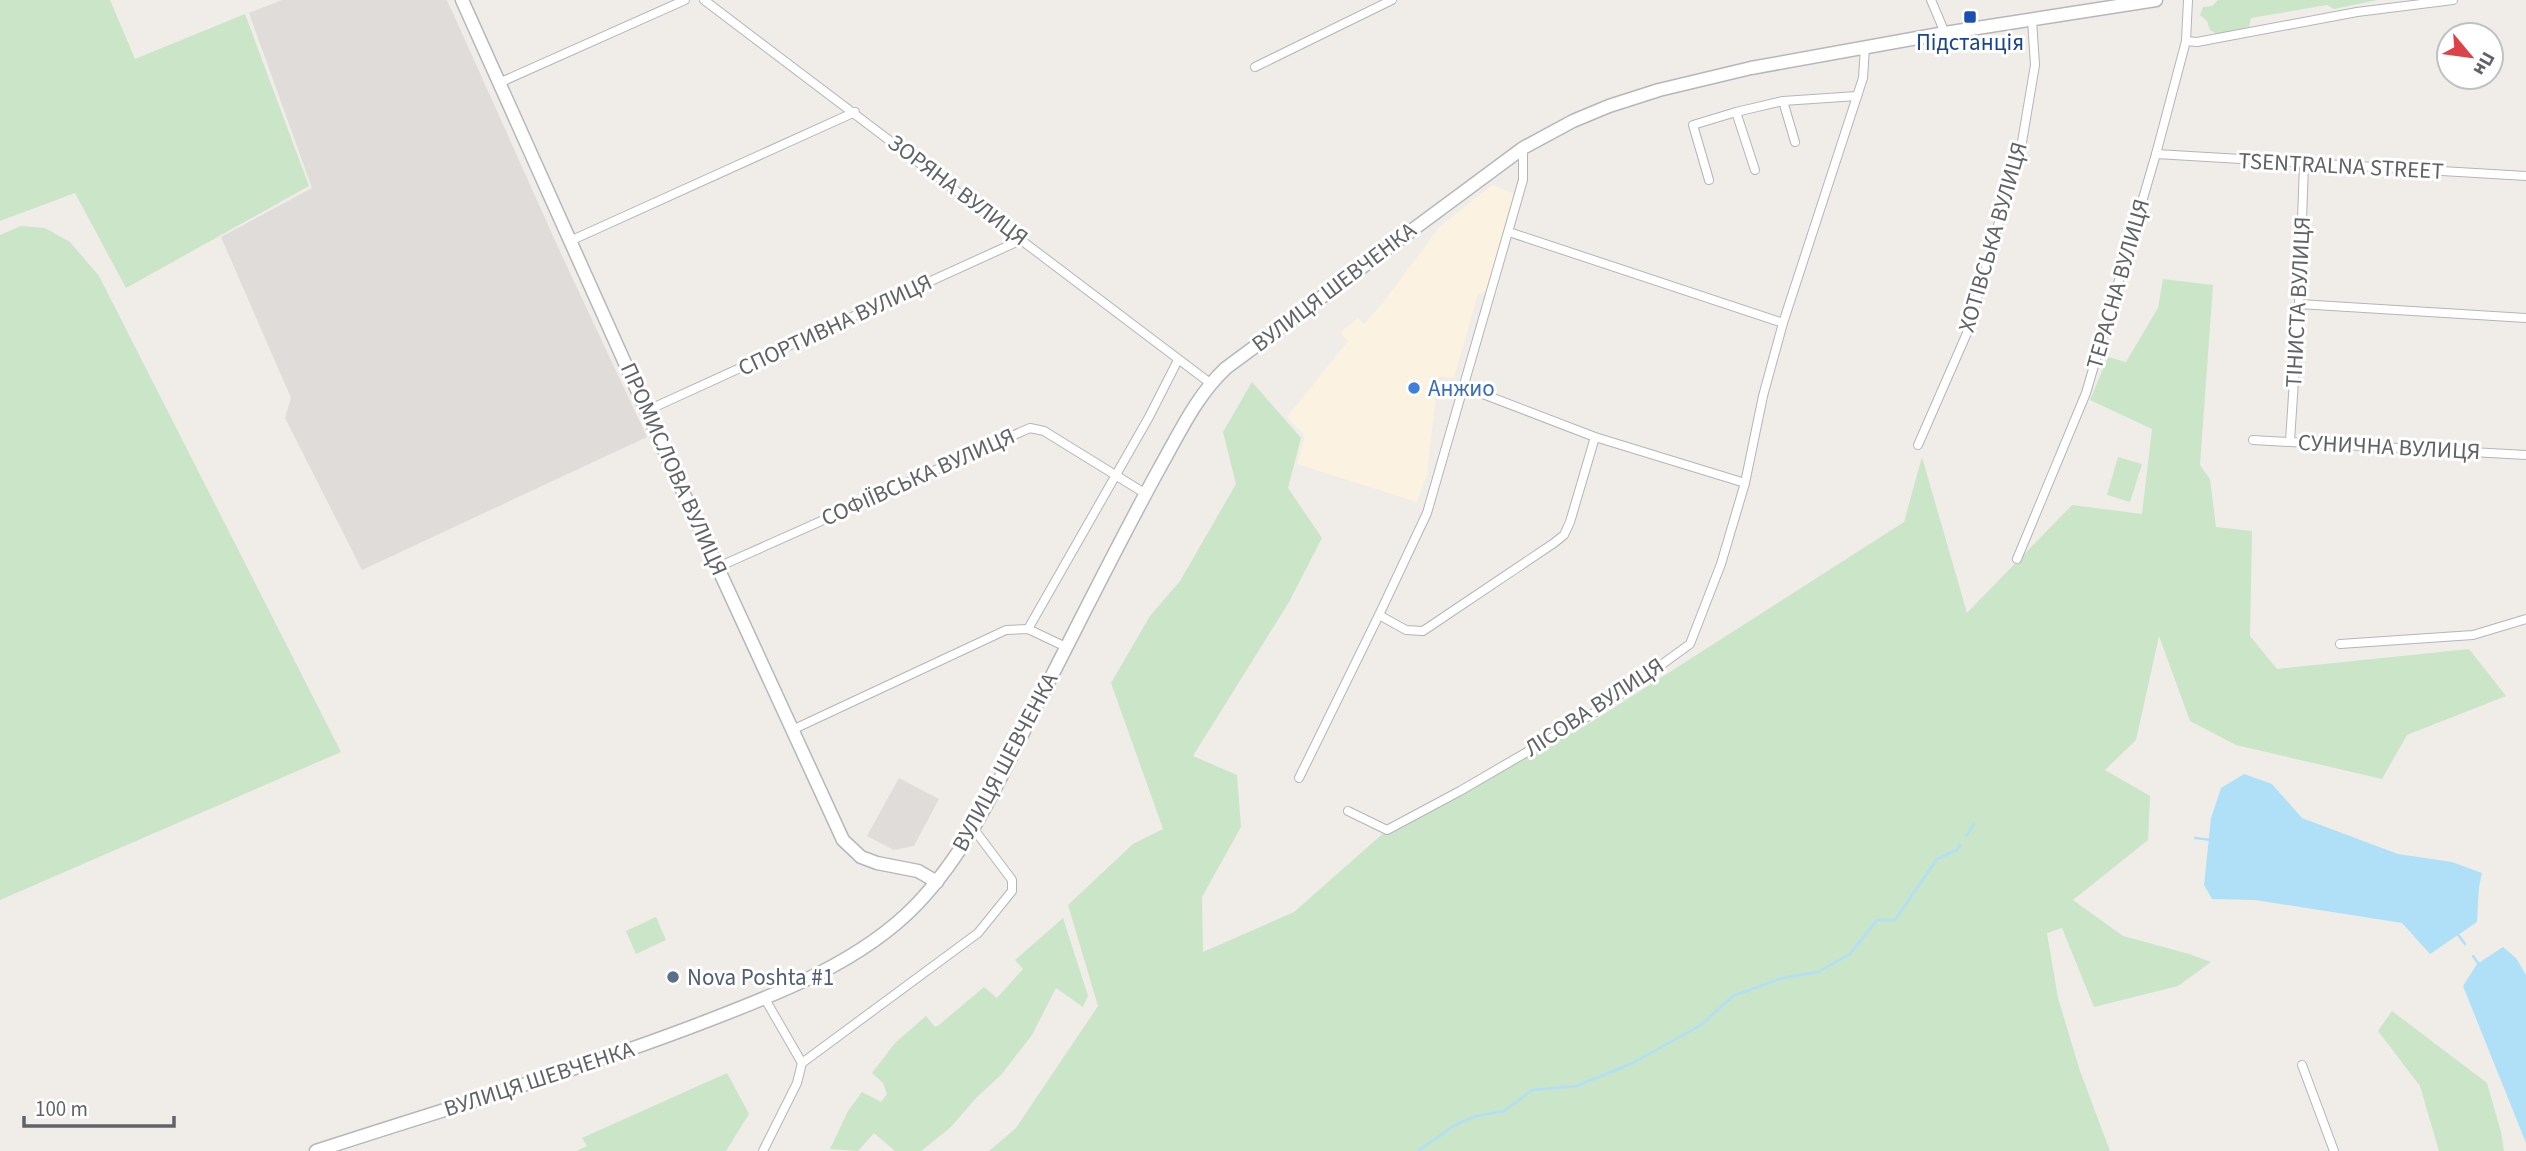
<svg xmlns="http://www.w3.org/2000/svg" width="2526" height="1151" font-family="'Source Sans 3',sans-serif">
<rect width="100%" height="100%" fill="#f0ede8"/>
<polygon fill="#fbf2e1" points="1492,185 1515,194 1487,292 1478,294 1454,378 1438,377 1427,474 1417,502 1297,464 1305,436 1287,417 1348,341 1340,332 1358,318 1364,324 1384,301 1439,227"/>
<g fill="#dfdcda">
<polygon points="282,0 447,0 563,258 647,437 362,570 285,418 291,398 221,237 312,188 249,13"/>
<polygon points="899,778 939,799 914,846 894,850 867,836"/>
</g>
<g fill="#cae5c7">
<polygon points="0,0 110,0 135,59 245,14 309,186 126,288 75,193 0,221"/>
<polygon points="2218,0 2377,0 2334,9 2327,5 2251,18 2249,27 2217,34 2210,30 2207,21 2200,15 2203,7 2212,6"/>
<polygon points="21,226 45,228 70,242 99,276 341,752 0,900 0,235"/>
<polygon points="2163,279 2213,285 2200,465 2210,479 2216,527 2252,531 2250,636 2277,669 2469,649 2506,696 2407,735 2382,779 2236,745 2190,721 2159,636 2136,740 2105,770 2150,796 2148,840 2073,900 2123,936 2189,954 2211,962 2178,986 2094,1007 2062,928 2047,933 2058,998 2080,1071 2110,1151 989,1151 1016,1128 1098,1006 1068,905 1133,844 1163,829 1111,683 1150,616 1180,581 1236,484 1223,432 1252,382 1301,438 1288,488 1322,538 1289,602 1193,756 1237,775 1241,827 1202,897 1203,952 1294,912 1387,830 1590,723 1904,522 1922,457 1967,613 2072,505 2142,514 2152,429 2090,400 2108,357 2126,362 2158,308"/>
<polygon points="2118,457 2142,464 2130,502 2107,495"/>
<polygon points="656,917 666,940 636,954 626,931"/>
<polygon points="1063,918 1088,996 1083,1007 1056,988 1032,1035 1001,1075 977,1097 950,1128 921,1151 895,1151 874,1133 858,1151 830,1149 848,1111 862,1092 881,1102 887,1094 883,1083 872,1073 895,1043 926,1016 935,1027 939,1025 984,987 997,998 1023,969 1015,960"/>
<polygon points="2392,1011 2487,1083 2501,1132 2504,1151 2439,1151 2420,1086 2378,1031"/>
<polygon points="727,1073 749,1114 726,1151 577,1151 587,1146 582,1138"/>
</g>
<g fill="#b0e0f8">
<polygon points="2244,774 2272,784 2302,818 2398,854 2452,862 2482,873 2479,887 2477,922 2430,954 2402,923 2255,900 2212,899 2204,885 2211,818 2221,788"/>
<polygon points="2503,947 2516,958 2526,975 2526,1143 2463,986 2477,964"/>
</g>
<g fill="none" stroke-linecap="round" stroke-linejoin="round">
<g stroke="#b0e0f8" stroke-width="2.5">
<polyline points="1966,836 1974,824"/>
<polyline points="2195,838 2212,840"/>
<polyline points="2456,932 2465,944"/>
<polyline points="2473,956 2480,966"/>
<polyline points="1418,1151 1455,1125 1476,1116 1504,1111 1532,1090 1576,1086 1633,1063 1701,1025 1733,996 1782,978 1818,972 1850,954 1877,920 1895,920 1937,859 1957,850 1960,845"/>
</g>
<g stroke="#b3b5b9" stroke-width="10">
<g id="street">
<polyline points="704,0 1210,383"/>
<polyline points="1931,0 1945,33"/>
<polyline points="2186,41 2197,42 2357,12 2453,0"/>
<polyline points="1255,67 1392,0"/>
<polyline points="499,83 685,0"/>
<polyline points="1783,101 1795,142"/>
<polyline points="1736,112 1755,170"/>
<polyline points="2156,154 2526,176"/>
<polyline points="1709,180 1693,125 1736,112 1783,101 1857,96"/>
<polyline points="1509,232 1783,323"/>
<polyline points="570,241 855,112"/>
<polyline points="2299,304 2526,318"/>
<polyline points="1462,386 1595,437 1745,483"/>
<polyline points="648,410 1023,239"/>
<polyline points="2253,440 2526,455"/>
<polyline points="2290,441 2299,304 2304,164"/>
<polyline points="1918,445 1967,333 2022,142 2035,65 2032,20"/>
<polyline points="2017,559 2086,393 2156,154 2186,41 2188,0"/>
<polyline points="718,567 1030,428 1044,431 1146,494"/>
<polyline points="1379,615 1406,630 1423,631 1554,543 1564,535 1570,522 1595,437"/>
<polyline points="1028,629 1149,417 1178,360"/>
<polyline points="2340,644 2473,635 2526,619"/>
<polyline points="792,730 1006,630 1028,629 1066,647"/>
<polyline points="1299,778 1379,615 1427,513 1523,180 1523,148"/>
<polyline points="1348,811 1387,830 1460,791 1599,710 1690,644 1721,564 1745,483 1763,396 1783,323 1863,78 1865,47"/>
<polyline points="765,999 802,1063"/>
<polyline points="2302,1065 2334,1151"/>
<polyline points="763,1151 797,1083 802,1063 978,933 1012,891 1012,880 973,828"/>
</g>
</g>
<g stroke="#b4b7bb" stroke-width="15">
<g id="secondary">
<polyline points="462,0 677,479 843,840 861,857 877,863 918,871 937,882"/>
<path d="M316,1151C444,1109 573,1072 699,1024C774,995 859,964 916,905C974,845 1006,764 1044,691C1082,617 1119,542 1159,469C1179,434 1196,396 1226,368L1523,148L1573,121L1609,106L1659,90L1751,68L1945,33L2156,0"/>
</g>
</g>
<use href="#street" stroke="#fff" stroke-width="8"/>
<use href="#secondary" stroke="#fff" stroke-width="12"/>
</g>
<rect fill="#1a4fb4" stroke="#fff" stroke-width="2.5" x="1963" y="10" width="14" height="14" rx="3.5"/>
<circle fill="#3f7fe0" stroke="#fff" stroke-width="2.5" cx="1414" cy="388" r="7"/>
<circle fill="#5c6f8a" stroke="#fff" stroke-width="2.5" cx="673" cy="977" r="7"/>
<g text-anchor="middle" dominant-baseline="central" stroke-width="6" stroke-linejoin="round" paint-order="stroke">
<g font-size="23" fill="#164399" stroke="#fff">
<text x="1970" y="42">Підстанція</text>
</g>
<g font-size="23" fill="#5f6367" stroke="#fff">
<text transform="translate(2341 166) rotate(3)">TSENTRALNA STREET</text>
<text transform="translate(958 190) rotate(37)">ЗОРЯНА ВУЛИЦЯ</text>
<text transform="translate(1993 237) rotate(-74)">ХОТІВСЬКА ВУЛИЦЯ</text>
<text transform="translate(2118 284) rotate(-74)">ТЕРАСНА ВУЛИЦЯ</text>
<text transform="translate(1334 287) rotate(-37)">ВУЛИЦЯ ШЕВЧЕНКА</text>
<text transform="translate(2298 302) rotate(-87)">ТІНИСТА ВУЛИЦЯ</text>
<text transform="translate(835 325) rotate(-25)">СПОРТИВНА ВУЛИЦЯ</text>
<text transform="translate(2389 447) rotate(3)">СУНИЧНА ВУЛИЦЯ</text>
<text transform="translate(674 469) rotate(66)">ПРОМИСЛОВА ВУЛИЦЯ</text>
<text transform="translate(918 477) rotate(-24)">СОФІЇВСЬКА ВУЛИЦЯ</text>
<text transform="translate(1594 707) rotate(-33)">ЛІСОВА ВУЛИЦЯ</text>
<text transform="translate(1005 762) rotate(-62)">ВУЛИЦЯ ШЕВЧЕНКА</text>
<text transform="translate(539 1079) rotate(-18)">ВУЛИЦЯ ШЕВЧЕНКА</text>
</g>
<g font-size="23" fill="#366cbe" stroke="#fff" text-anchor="start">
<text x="1428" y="388">Анжио</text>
</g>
<g font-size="23" fill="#4e5e75" stroke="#fff" text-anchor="start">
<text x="687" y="977">Nova Poshta #1</text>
</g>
</g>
<g transform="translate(2470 56) rotate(119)"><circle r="33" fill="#ffffff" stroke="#bfc1c2" stroke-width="2"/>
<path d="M0-5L12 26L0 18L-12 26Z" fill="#db4348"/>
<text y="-10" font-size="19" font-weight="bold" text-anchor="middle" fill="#5f6367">Пн</text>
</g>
<path d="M24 1116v10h150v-10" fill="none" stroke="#5f6367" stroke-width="3.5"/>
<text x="35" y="1116" font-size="21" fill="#5f6367" stroke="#ffffff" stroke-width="5" paint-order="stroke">100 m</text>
</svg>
